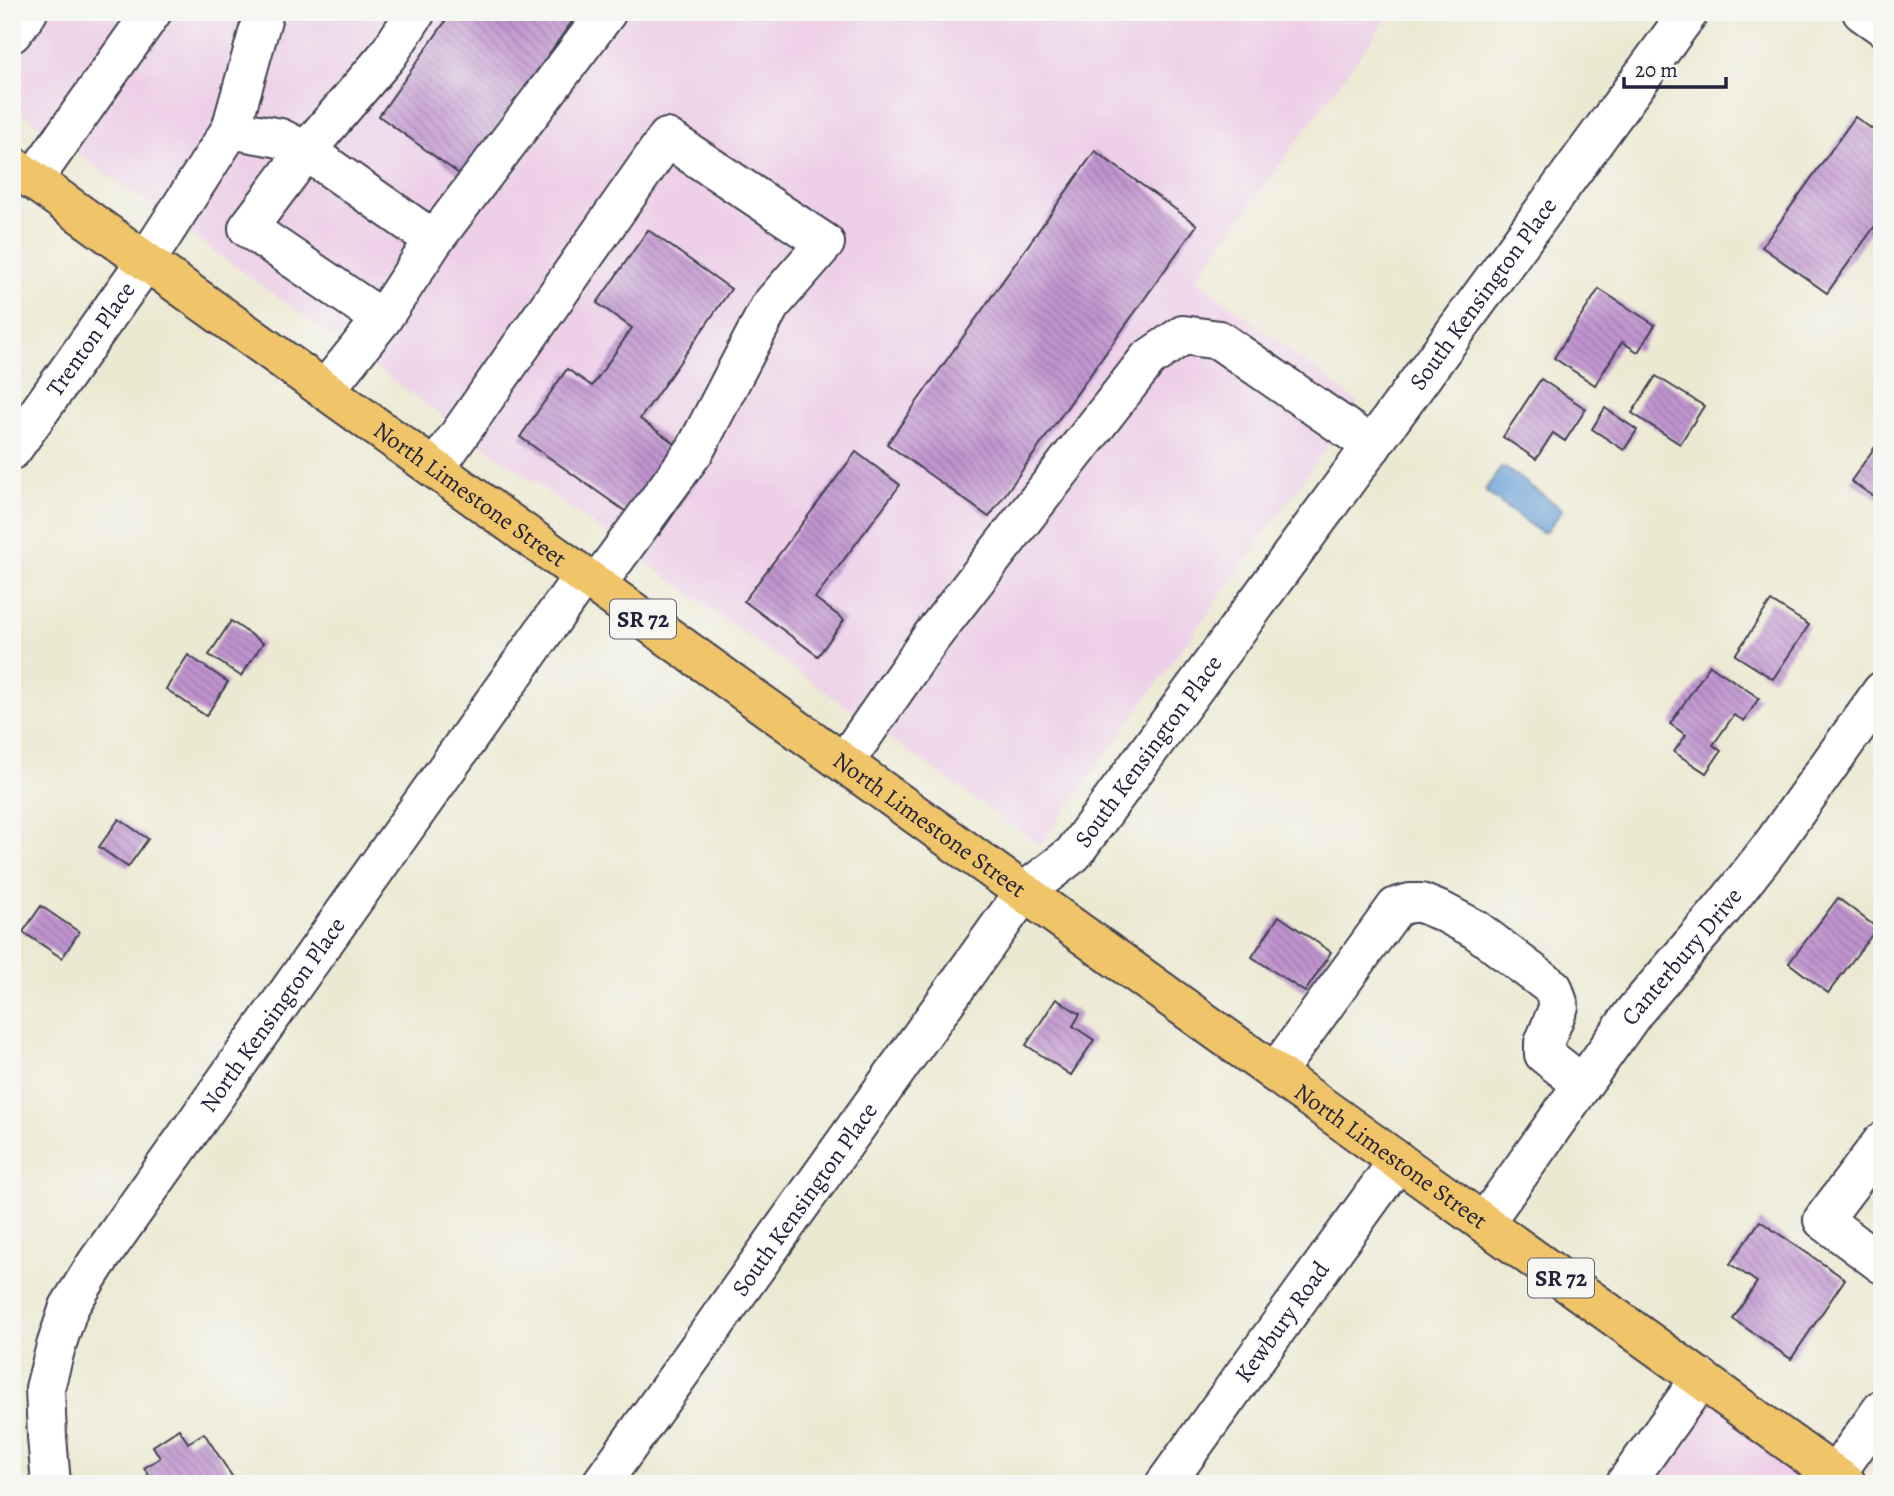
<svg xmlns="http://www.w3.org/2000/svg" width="1894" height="1496" font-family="Alegreya,serif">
<defs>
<pattern id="building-back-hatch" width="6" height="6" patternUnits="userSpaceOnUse" patternTransform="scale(1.75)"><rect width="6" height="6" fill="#c094cf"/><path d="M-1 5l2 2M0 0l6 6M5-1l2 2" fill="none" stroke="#9c78a9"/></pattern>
</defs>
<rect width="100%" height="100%" fill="#f6f6f2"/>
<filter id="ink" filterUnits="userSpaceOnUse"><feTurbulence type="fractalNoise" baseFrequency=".0143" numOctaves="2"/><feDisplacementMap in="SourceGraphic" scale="14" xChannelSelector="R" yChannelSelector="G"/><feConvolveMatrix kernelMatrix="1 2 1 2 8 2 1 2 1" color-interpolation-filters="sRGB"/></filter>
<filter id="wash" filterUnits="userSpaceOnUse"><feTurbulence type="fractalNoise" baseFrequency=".00686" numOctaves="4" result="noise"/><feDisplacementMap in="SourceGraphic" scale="28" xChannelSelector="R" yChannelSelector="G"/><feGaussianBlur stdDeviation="1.57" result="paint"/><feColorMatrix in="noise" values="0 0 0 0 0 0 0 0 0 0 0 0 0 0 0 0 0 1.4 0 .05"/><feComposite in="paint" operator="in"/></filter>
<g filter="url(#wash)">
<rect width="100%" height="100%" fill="#ece9d2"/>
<g fill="#edd0e8">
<polygon points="12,12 1392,12 1196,279 1359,403 1040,846 12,106"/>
<polygon points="1701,1378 1847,1484 1625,1484"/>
</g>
<polygon fill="#6ba0d7" stroke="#466189" stroke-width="2" points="1504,467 1561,508 1562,511 1546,532 1540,532 1487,493 1485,490 1501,468"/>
<g id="blocks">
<g fill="url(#building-back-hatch)">
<polygon points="452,12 571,12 576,16 462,176 379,116"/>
<polygon points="1855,117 1882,136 1882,216 1827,293 1762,247"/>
<polygon points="1095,151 1197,225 989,517 887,444"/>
<polygon points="648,230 731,289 640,419 707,466 659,535 520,437 567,369 592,386 632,328 597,303"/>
<polygon points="1599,289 1655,325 1638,352 1622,342 1595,385 1554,358"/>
<polygon points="1656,376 1704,406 1680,444 1632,413"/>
<polygon points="1541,379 1586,409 1565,441 1553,433 1536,459 1503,437"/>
<polygon points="1605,408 1637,430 1624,450 1592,429"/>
<polygon points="1882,437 1882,502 1851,481"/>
<polygon points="856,452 900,485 815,598 844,620 818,656 744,601"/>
<polygon points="1771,601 1809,625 1773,679 1735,655"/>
<polygon points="231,621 263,643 241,676 209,655"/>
<polygon points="188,655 228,682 206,716 166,689"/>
<polygon points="1710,665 1759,698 1744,721 1734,715 1713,745 1721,751 1706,773 1674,752 1686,735 1670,724"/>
<polygon points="119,819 148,839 128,867 99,847"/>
<polygon points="1838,898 1877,928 1828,993 1789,963"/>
<polygon points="41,906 79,932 62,958 23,932"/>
<polygon points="1279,916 1331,952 1305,992 1252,957"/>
<polygon points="1056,999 1080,1014 1073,1026 1094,1040 1071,1075 1026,1045"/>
<polygon points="1760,1221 1845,1279 1791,1359 1733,1319 1757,1282 1730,1264"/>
<polygon points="179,1429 188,1443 204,1433 237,1484 155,1484 144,1468 160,1458 153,1446"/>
</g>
</g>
</g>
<g filter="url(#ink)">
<use href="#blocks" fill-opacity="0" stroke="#404052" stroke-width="2"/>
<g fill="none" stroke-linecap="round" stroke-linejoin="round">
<g stroke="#404052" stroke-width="42">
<g id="minor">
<polyline points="1862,12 1882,26"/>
<polyline points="12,33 28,12"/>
<polyline points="231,129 280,138 306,151 434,240"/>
<polyline points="33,180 152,12"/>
<polyline points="382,319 248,228 306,151 387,56 416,12"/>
<polyline points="325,390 382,319 434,240 607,12"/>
<path id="s1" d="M12,450L146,261L231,129L264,12"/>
<polyline points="435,469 667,138 825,243 770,306 695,450 596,585"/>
<polyline points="844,763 932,636 1148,359 1183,335 1219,340 1372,446"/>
<polyline points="1275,1073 1396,907 1410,903 1421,903 1443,912 1475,929 1553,988 1559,1006 1544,1043 1544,1054 1582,1084"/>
<polyline points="1882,1142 1823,1220 1882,1264"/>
<path id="s2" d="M1484,1223L1634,1012L1723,908L1770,848L1882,691"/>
<polyline points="1835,1475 1882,1409"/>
<path id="s3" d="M51,1484L47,1437L45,1388L56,1346L69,1307L96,1264L583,576"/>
<path id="s4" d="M601,1484L1024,892L1073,854L1689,12"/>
<path id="s5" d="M1165,1484L1398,1161"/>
<polyline points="1625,1484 1701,1378"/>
</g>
</g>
<g stroke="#404052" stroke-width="42">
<g id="major">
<path id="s6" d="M12,165L1847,1484"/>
</g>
</g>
<use href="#minor" stroke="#fff" stroke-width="38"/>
<use href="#major" stroke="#f0c469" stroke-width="38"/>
</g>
</g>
<g text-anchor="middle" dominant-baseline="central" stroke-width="6" stroke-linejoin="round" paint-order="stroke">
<g fill="#f6f6f2" stroke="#626272" stroke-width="2">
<rect x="610" y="599.5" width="66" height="39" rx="5"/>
<rect x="1528" y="1258.5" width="66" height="39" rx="5"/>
</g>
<g font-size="23" font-weight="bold" fill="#22223b">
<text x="643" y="619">SR 72</text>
<text x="1561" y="1278">SR 72</text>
</g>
<g font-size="24" fill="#22223b" stroke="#f6f6f2">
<text stroke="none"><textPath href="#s4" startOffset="1484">South Kensington Place</textPath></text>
<text stroke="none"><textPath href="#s1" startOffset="136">Trenton Place</textPath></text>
<text stroke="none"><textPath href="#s6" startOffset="564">North Limestone Street</textPath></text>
<text stroke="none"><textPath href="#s4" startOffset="917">South Kensington Place</textPath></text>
<text stroke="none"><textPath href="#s6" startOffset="1130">North Limestone Street</textPath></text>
<text stroke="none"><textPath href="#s2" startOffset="332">Canterbury Drive</textPath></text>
<text stroke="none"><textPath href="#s3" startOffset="537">North Kensington Place</textPath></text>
<text stroke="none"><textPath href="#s6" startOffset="1698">North Limestone Street</textPath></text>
<text stroke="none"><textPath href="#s4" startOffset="350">South Kensington Place</textPath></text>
<text stroke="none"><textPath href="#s5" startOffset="200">Kewbury Road</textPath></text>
</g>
</g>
<rect width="1894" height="1496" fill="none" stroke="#f6f6f2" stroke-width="42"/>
<path d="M1624 77v10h102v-10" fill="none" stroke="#22223b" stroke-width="3.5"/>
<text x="1635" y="77" font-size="21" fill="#22223b" stroke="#f6f6f2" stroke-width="5" paint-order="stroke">20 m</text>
</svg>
